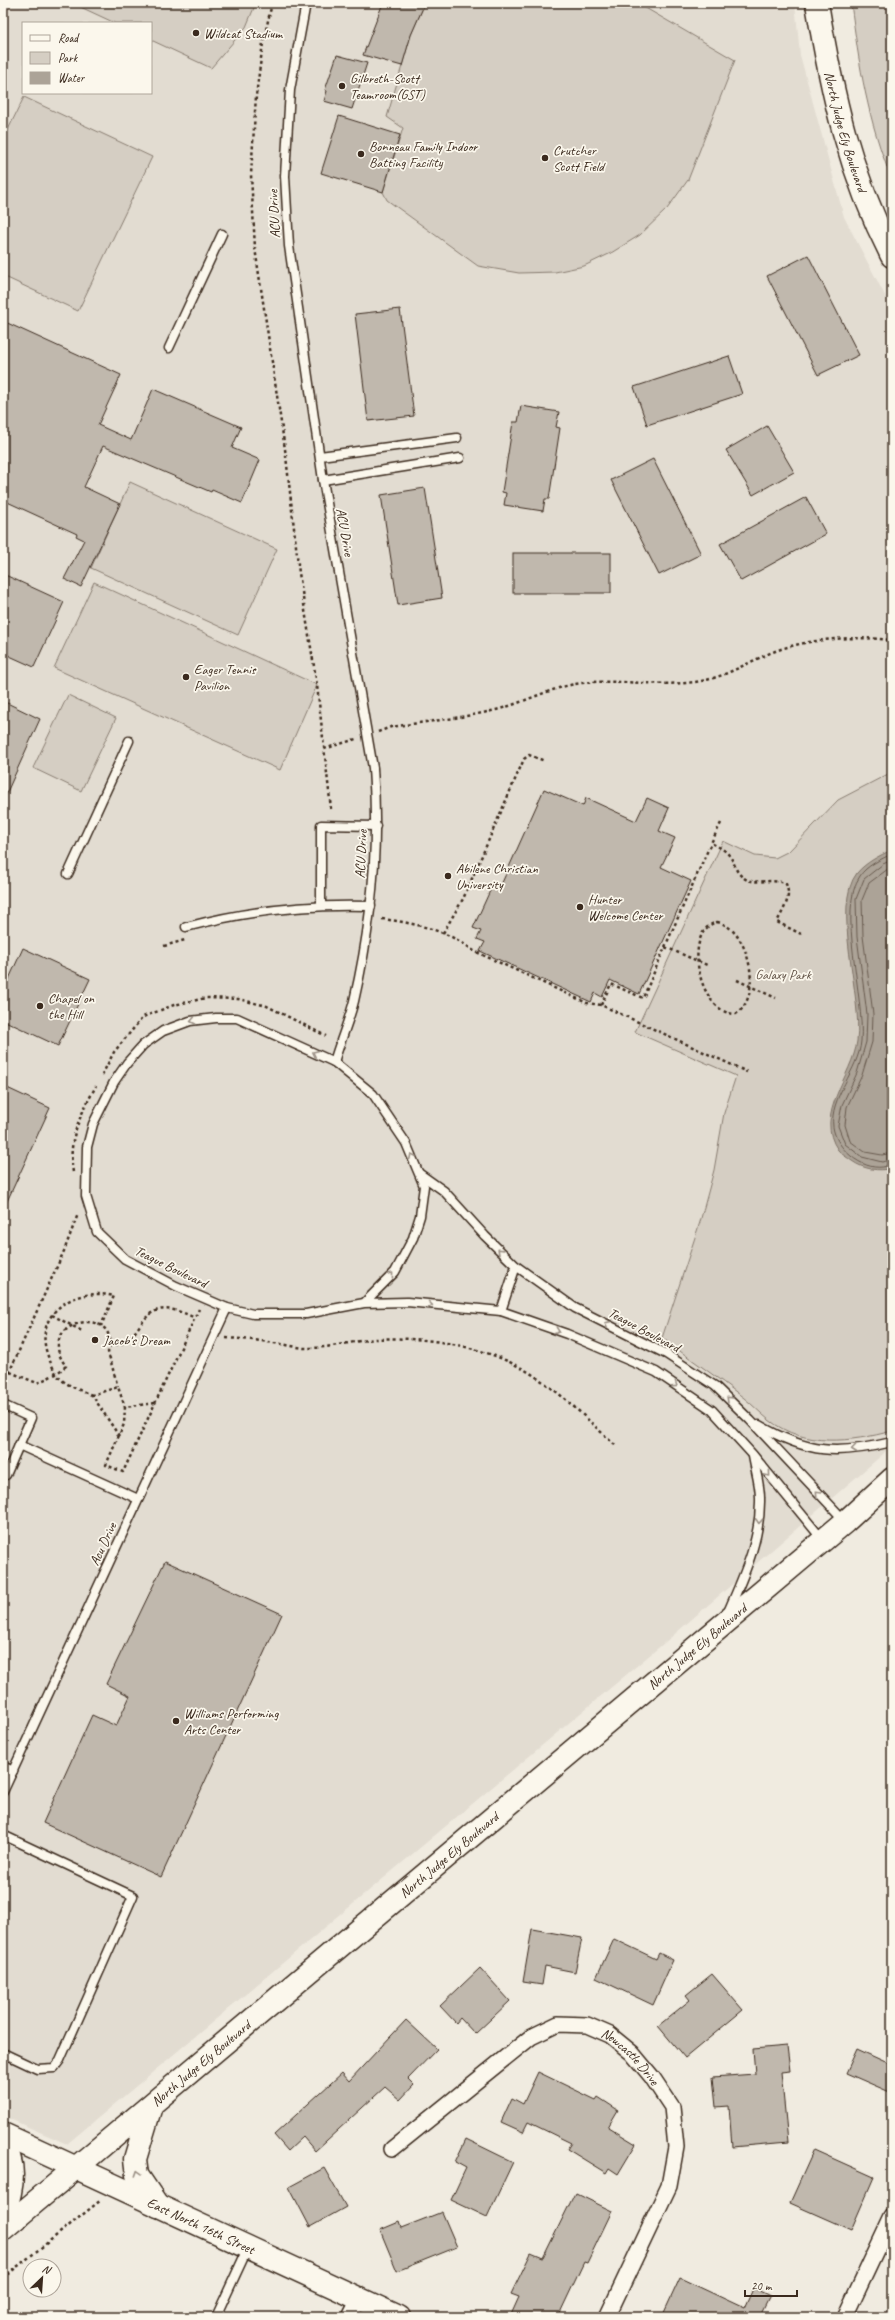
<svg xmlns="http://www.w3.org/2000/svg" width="895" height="2320" font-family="Caveat,sans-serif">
<rect width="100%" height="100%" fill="#f0ebe0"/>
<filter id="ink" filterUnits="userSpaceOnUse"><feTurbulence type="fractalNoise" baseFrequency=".025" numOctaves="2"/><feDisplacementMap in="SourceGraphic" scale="8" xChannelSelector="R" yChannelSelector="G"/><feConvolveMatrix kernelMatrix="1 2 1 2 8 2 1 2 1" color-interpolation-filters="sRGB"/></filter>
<g filter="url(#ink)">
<path fill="#e2dcd1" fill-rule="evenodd" d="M3,3H795L800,55L844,217L892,309V1444L882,1455L670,1638L67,2144L3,2116ZM23,23H151V93H23Z"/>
<g fill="#d5cec3" stroke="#887c70">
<polygon points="72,3 256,3 246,27 211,68 151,40 151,23 115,23"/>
<polygon points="425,3 637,3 735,60 688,180 667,209 640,235 611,253 584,266 555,272 519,273 478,266 387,200 383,192 403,128 387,117 411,35"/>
<path d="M851,3H892V180C868,121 859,66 851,3Z"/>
<polygon points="24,97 152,157 78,311 3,276 3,140"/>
<polygon points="130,482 277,549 238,635 91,568"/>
<polygon points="94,582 317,685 280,770 54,668"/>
<polygon points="68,695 116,718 81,791 33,768"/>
<path d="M892,772V1431C851,1442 805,1448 769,1420C760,1413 753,1405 744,1398C717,1377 689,1358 662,1338L700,1222L714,1170L724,1113L736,1076L635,1032L723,841L755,856L775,858L789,851L838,800Z"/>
</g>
<path fill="#aca397" stroke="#7f7367" d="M892,850V1168C879,1172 863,1169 852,1161C848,1158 841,1154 838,1150C813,1115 853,1075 857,1041C863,998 831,906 857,873C865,863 880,855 892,850Z"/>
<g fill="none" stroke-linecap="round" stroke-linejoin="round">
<g stroke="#685a4e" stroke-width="1">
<path d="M892,854C881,859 866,866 860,876C837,909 865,998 861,1041C859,1070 829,1097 833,1127C836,1148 861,1170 883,1167C886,1166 889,1165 892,1164"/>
<polyline points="892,860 883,864 864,879 856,899 857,937 867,1014 866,1042 857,1073 842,1105 838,1126 845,1144 862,1157 882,1162 892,1159"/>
<polyline points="892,866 869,883 862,900 863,936 873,1014 872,1042 862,1075 847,1107 845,1125 850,1141 865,1152 882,1155 892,1153"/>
</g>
</g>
<g fill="#c0b8ad" stroke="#3b2a1e">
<polygon points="383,3 425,3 411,35 402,66 363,55"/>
<polygon points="337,55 367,63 352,109 324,101 327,91 325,90"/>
<polygon points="339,116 400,135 383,192 321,173"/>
<polygon points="808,255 859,355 818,375 767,276"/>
<polygon points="400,309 414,416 368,421 355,314"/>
<polygon points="3,321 121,375 98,425 131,440 153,389 241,427 232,448 260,460 242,503 212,490 211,492 103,446 84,487 120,504 81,587 64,579 84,540 76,536 77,534 3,500"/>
<polygon points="729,356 742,394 647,425 634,387"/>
<polygon points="521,406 559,412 556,427 560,428 549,499 545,499 543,511 504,505 506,493 502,492 513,422 518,422"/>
<polygon points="767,426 794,472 753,495 726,450"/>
<polygon points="653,459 701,554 659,575 611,480"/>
<polygon points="425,488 442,598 398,605 381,495"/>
<polygon points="806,497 826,534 741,581 720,544"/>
<rect x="513" y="553" width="98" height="40"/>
<polygon points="3,574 64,602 34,667 3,653"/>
<polygon points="3,701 40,719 3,801"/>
<polygon points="544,789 583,806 586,798 636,821 647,798 669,808 659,831 675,838 661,867 691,881 639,994 610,980 602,997 595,993 591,1002 480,951 485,942 477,939 481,931 473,928 494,882 501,885"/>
<polygon points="23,948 90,979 58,1046 3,1020 3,992"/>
<polygon points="3,1086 50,1108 3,1210"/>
<polygon points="165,1561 282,1614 161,1877 43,1823 92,1715 116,1726 130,1696 106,1684"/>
<polygon points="532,1929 582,1938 575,1972 545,1966 542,1985 523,1982"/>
<polygon points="614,1939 656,1959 659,1953 673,1960 653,2005 596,1978"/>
<polygon points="480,1968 510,2001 475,2034 460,2018 456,2023 440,2006"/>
<polygon points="712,1974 743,2010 685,2058 658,2026 690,2000 686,1995"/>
<polygon points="406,2020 437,2049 408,2079 414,2085 400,2100 385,2087 315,2151 303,2137 288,2151 274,2135 342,2073 349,2081"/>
<polygon points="787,2046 790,2071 781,2072 788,2142 732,2147 729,2106 716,2107 713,2077 755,2074 753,2049"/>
<polygon points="857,2049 892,2065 892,2093 846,2073"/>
<polygon points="538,2072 596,2100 598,2097 618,2110 608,2127 636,2144 618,2174 609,2168 606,2173 567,2149 571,2143 528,2122 523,2132 501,2122 512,2098 523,2104"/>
<polygon points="466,2139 513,2162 487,2217 451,2200 466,2168 455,2162"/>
<polygon points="814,2150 874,2177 851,2230 790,2203"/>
<polygon points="324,2168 346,2207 310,2227 289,2187"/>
<polygon points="575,2193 612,2211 587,2263 584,2262 558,2317 510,2317 519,2297 511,2294 531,2253 543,2258"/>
<polygon points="442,2212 457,2247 397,2271 380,2230 399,2222 401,2228"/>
<polygon points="680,2278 744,2308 753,2288 770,2296 760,2316 763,2317 662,2317"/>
</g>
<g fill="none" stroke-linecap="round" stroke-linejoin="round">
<g stroke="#3b2a1e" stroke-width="11">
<g id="lane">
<path d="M306,3L290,90L285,176L289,246L323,480L373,768C379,846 372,924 354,1001C349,1021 340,1041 334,1062"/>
<polyline points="169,348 222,234"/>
<polyline points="320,456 457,438"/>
<polyline points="323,480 460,458"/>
<polyline points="68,874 129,741"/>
<polyline points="321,905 321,825 376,826"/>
<path d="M186,927C245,911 309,904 371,906"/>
<polyline points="420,1174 444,1191 485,1236 516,1266 575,1308 666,1354 715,1386 750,1420 845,1521"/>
<polyline points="364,1303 395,1272 413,1238 420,1216 424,1186 406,1143 373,1094 334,1062 237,1018 216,1018 190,1021 163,1031 143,1045 127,1063 114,1082 93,1124 87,1147 86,1196 97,1232 125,1259 176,1286 227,1308 253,1314 306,1314 364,1303 407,1302 501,1311 567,1334 656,1372 712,1410 753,1455 822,1539"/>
<polyline points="501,1311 516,1266"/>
<polyline points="3,1405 31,1418 6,1475 3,1473"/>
<path d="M759,1425C808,1454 838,1455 892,1442"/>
<polyline points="19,1445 138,1499"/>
<path d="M728,1612C744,1575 761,1539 760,1498C760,1484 755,1469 753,1456"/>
<polyline points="3,1766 13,1771"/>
<polyline points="3,1792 227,1308"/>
<polyline points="3,1835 133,1896 60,2060 54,2068 37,2069 3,2053"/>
<polyline points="216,2317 248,2248"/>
</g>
</g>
<g stroke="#3b2a1e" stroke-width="18">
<g id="street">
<path id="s1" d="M392,2149L531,2037L558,2024L587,2025L610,2035L632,2053L652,2077L672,2107L676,2147L669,2186L607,2317"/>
<polyline points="350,2317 359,2299"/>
<polyline points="845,2317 892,2217"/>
</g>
</g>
<g stroke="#3b2a1e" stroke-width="25">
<g id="secondary">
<path id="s2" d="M817,3C832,95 849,172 892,256"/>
<polyline points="151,2106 135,2159 137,2175 158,2206"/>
<path id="s3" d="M3,2134L399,2317"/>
<path d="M3,2146C18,2165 11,2195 3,2216"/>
<path id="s4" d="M3,2229L845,1522L892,1479"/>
</g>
</g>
<g stroke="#3b2a1e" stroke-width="2.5" stroke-dasharray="3 3" stroke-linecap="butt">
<polyline points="272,3 263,43 256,96 251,175 255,248 286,456 299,573 317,685 331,809"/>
<path d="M378,732L391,727C423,722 455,719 487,712C519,706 549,687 582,683C623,678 664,689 706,680C732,674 753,659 778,650C813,638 855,636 892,640"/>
<polyline points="324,749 356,739"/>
<path d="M721,823L711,843C719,847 726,850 731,858C736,866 735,872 744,878C755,886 771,877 786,884C792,898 783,910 777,922L801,934"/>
<path d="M382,919C415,923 447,930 474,951L587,1003L601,1005L747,1072"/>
<path d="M717,922C749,928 764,996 736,1014C699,1015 681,931 717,922Z"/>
<polyline points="443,933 463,899 524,759 529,755 545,761"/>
<polyline points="164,946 185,940"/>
<polyline points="665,947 711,843"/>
<polyline points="737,980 776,998"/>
<polyline points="601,1005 611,984 643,998 665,947 707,965"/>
<polyline points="102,1075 114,1052 143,1017 174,1005 206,998 238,999 267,1006 326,1036"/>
<path d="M73,1172C67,1139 81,1114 96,1086"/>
<polyline points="52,1315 82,1331"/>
<path d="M226,1338C242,1339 258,1340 274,1343C284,1344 294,1347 304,1348C328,1349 352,1341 376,1339C431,1336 494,1347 539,1379C567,1398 592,1424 617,1447"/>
<polyline points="110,1345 108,1352 118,1387"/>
<path d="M10,1372L37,1383L56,1374L66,1366C33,1324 112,1303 110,1345C147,1348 133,1287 195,1318"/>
<polyline points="4,1384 64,1251 78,1214"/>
<path d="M92,1395C79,1390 65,1385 57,1375C54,1371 52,1365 50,1361C29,1316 72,1286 114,1296L101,1326"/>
<polyline points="155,1403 125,1407 124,1424 106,1465 123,1472 199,1309"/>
<polyline points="119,1436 92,1395 118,1387 125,1407"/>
<polyline points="3,2278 101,2200"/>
</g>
<use href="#lane" stroke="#fbf7ec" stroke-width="8"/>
<use href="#street" stroke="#fbf7ec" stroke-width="15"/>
<use href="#secondary" stroke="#fbf7ec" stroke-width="22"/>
</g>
<defs><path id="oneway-chevron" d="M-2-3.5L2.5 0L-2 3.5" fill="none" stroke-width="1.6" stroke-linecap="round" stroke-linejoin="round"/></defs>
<g stroke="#9b9085">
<use href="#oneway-chevron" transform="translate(193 1021) rotate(169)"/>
<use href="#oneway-chevron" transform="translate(315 1053) rotate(-155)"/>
<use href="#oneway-chevron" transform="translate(412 1156) rotate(-116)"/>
<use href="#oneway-chevron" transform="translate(500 1251) rotate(-136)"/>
<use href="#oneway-chevron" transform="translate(391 1275) rotate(-50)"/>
<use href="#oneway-chevron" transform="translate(430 1305) rotate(7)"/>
<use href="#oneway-chevron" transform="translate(607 1324) rotate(-153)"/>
<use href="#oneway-chevron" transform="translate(557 1331) rotate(19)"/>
<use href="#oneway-chevron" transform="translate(675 1385) rotate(34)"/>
<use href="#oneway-chevron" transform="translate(729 1399) rotate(-136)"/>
<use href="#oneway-chevron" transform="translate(854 1449) rotate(173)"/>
<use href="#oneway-chevron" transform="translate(768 1474) rotate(50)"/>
<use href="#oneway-chevron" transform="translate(818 1493) rotate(-133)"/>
<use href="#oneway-chevron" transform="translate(759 1521) rotate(93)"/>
<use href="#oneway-chevron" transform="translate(138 2173) rotate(-108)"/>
</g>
</g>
<g fill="#3b2a1e" stroke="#fbf7ec" stroke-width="1.5">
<circle cx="196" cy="33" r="4"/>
<circle cx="342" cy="86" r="4"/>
<circle cx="361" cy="154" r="4"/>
<circle cx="545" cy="158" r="4"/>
<circle cx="186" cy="677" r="4"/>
<circle cx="448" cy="876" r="4"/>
<circle cx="580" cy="907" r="4"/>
<circle cx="40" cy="1006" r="4"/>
<circle cx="95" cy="1340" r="4"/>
<circle cx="176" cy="1721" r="4"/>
</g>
<g text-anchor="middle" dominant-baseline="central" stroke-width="3.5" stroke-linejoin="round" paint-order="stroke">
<g font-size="14" fill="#3b2a1e" stroke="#fbf7ec" text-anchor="start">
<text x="204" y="33">Wildcat Stadium</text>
<text x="350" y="78">Gilbreth-Scott<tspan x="350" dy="16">Teamroom(GST)</tspan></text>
<text x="369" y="146">Bonneau Family Indoor<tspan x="369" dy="16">Batting Facility</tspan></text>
<text x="553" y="150">Crutcher<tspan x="553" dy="16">Scott Field</tspan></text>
<text x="194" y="669">Eager Tennis<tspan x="194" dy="16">Pavilion</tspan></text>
<text x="456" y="868">Abilene Christian<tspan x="456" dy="16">University</tspan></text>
<text x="588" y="899">Hunter<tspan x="588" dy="16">Welcome Center</tspan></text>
<text x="48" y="998">Chapel on<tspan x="48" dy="16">the Hill</tspan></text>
<text x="103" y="1340">Jacob's Dream</text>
<text x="184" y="1713">Williams Performing<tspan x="184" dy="16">Arts Center</tspan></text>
</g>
<g font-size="14" fill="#3b2a1e" stroke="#fbf7ec">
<text stroke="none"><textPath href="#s2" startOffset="132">North Judge Ely Boulevard</textPath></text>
<text transform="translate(274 214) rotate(-93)">ACU Drive</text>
<text transform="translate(345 532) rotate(80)">ACU Drive</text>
<text transform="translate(361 854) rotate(-87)">ACU Drive</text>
<text transform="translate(171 1267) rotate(26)">Teague Boulevard</text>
<text transform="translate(644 1330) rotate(28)">Teague Boulevard</text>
<text transform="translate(103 1544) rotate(-65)">Acu Drive</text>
<text stroke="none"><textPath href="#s4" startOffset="906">North Judge Ely Boulevard</textPath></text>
<text stroke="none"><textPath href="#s4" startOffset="582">North Judge Ely Boulevard</textPath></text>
<text stroke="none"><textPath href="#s1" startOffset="292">Newcastle Drive</textPath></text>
<text stroke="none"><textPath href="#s4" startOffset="258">North Judge Ely Boulevard</textPath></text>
<text stroke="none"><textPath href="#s3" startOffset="218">East North 16th Street</textPath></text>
</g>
<g font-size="14" fill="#625347" stroke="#fbf7ec">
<text x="783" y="974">Galaxy Park</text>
</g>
</g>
<rect width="895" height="2320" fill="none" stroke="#fbf7ec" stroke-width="16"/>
<rect x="8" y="8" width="879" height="2304" fill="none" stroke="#3b2a1e" stroke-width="1.5" filter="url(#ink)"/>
<rect x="22" y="22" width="130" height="72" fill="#fbf7ec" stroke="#aea59a"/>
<rect x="30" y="35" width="20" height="6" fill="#fbf7ec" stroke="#aea59a"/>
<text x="58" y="42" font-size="12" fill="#3b2a1e">Road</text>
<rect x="30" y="52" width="20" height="12" fill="#d5cec3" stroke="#aea59a"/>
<text x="58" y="62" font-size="12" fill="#3b2a1e">Park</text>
<rect x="30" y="72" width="20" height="12" fill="#aca397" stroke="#aea59a"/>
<text x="58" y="82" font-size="12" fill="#3b2a1e">Water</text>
<g transform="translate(42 2278) rotate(25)"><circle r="19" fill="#fbf7ec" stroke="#aea59a"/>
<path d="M0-3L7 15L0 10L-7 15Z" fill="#3b2a1e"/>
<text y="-6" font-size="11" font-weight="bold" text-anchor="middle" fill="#3b2a1e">N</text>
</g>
<path d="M745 2290v6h52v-6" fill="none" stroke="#3b2a1e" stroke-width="2"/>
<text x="751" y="2290" font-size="12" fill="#3b2a1e" stroke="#fbf7ec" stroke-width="3" paint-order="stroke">20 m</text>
</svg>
